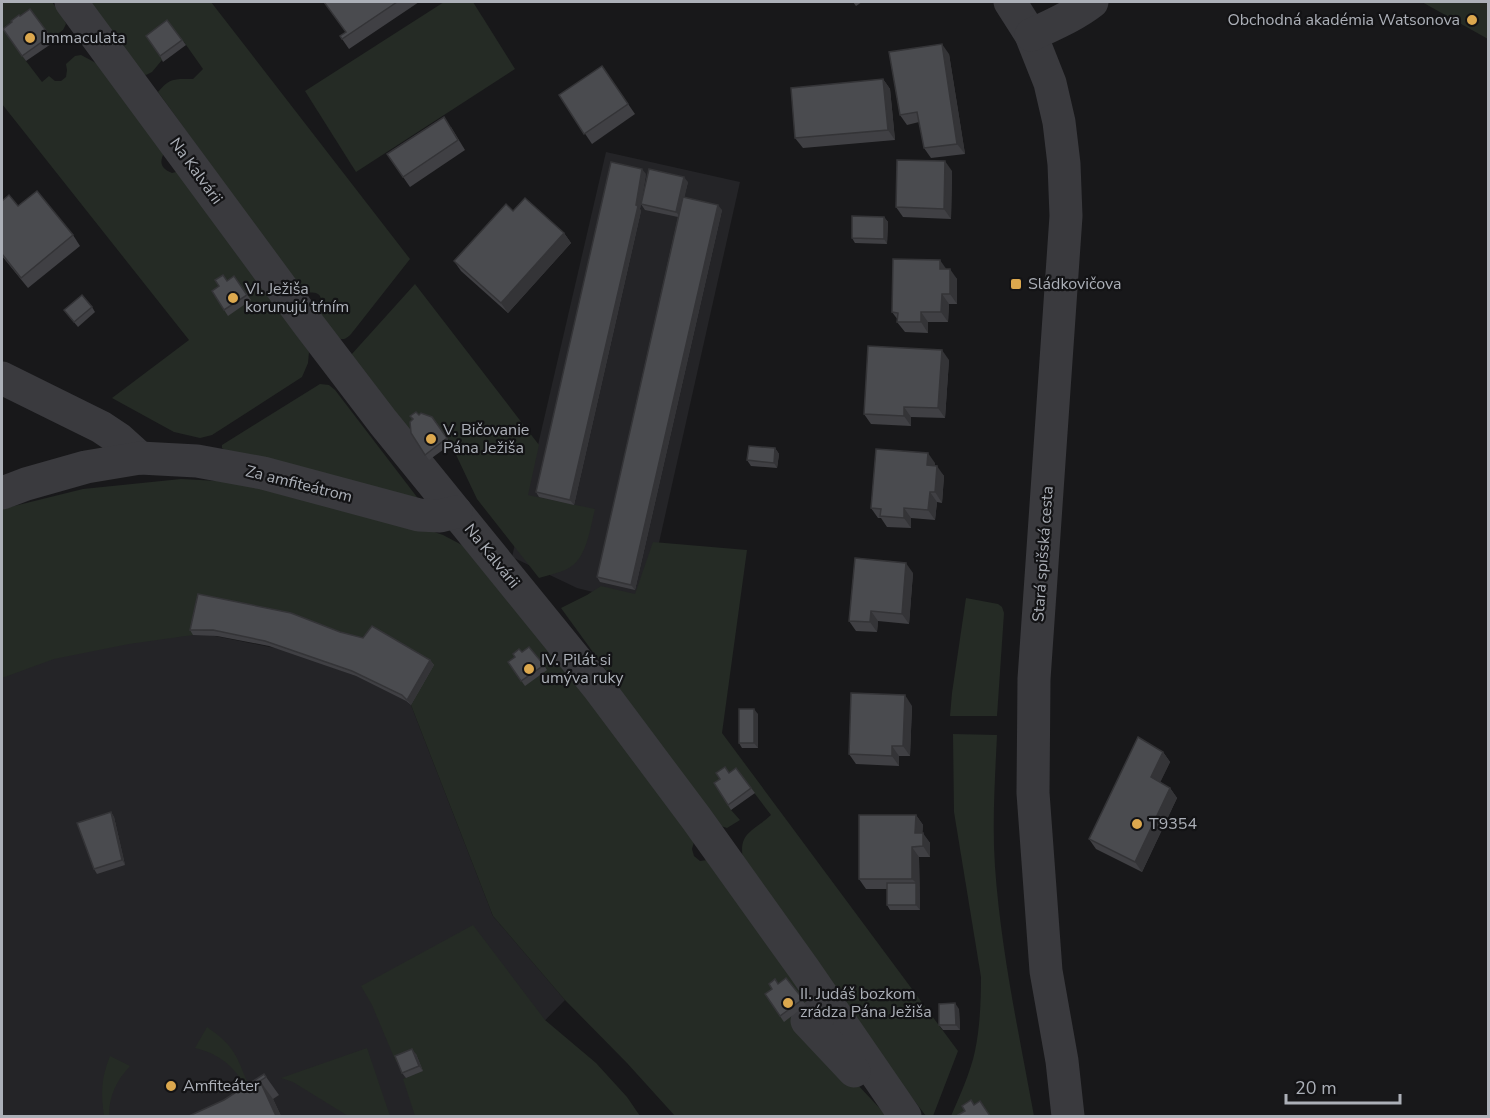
<svg xmlns="http://www.w3.org/2000/svg" width="1490" height="1118" font-family="'Nunito Sans',sans-serif">
<rect width="100%" height="100%" fill="#18181a"/>
<g fill="#242427">
<polygon points="606,152 740,182 645,605 577,588 512,557"/>
<polygon points="2,518 210,635 285,650 356,676 406,701 411,705 493,916 565,1000 516,1050 520,1116 2,1116"/>
</g>
<g fill="#252b25">
<path d="M2,2H52L63,17L66,24L63,30L24,58L26,61L42,82L49,76L55,81H61L66,77L67,70L66,64L75,56L81,55L98,64L165,151C159,162 160,168 172,173L180,171L309,352L308,363L302,377L212,435L200,438L174,432L112,398L189,340L2,104Z"/>
<path d="M88,2H211L410,259L355,329C352,333 348,338 344,339C333,341 323,318 317,311C326,297 319,289 304,294L158,92C170,77 176,79 193,79L203,69L184,42L162,60L152,72L146,75L139,73Z"/>
<polygon points="444,2 473,2 515,69 356,172 305,91"/>
<polygon points="1422,2 1488,2 1488,39"/>
<path d="M415,284L539,445L528,495L595,509C590,528 587,560 567,569C559,573 548,575 539,578L477,499L449,440L415,438L351,355Z"/>
<polygon points="320,384 329,385 335,390 420,501 226,451 222,448 222,445"/>
<polygon points="181,479 256,483 414,525 443,535 462,545 610,724 694,842 692,849 694,856 700,861 707,860 814,1007 810,1010 803,1001 792,1015 887,1116 675,1116 627,1063 565,1000 493,916 411,705 433,665 367,644 202,600 193,635 129,644 54,659 2,678 2,509 83,489"/>
<path d="M653,542L747,550L722,733L958,1051L933,1116H926L886,1064L743,859C738,832 754,831 771,815L752,790L731,810L740,820L727,828L718,825L561,608L587,595L601,586L635,594Z"/>
<polygon points="966,598 998,604 1002,607 1004,613 997,716 950,716 952,693"/>
<path d="M953,734L997,735C995,779 992,823 995,867C1001,951 1019,1034 1034,1116H990L984,1107L967,1116H951C959,1098 971,1071 975,1051C980,1027 981,1001 981,977L954,812Z"/>
<polygon points="473,925 545,1020 596,1063 627,1097 640,1116 415,1116 403,1079 422,1071 415,1055 396,1062 372,1005 361,986"/>
<path d="M207,1027C220,1036 231,1045 238,1060C242,1068 244,1076 248,1083L244,1086C235,1065 216,1053 195,1048Z"/>
<polygon points="367,1048 390,1116 348,1116 293,1082 281,1078"/>
<path d="M110,1056L130,1066C116,1081 109,1096 109,1116H104C101,1092 101,1079 110,1056Z"/>
</g>
<g fill="none" stroke-linecap="round" stroke-linejoin="round">
<g stroke="#3a3a3e" stroke-width="33">
<polyline points="71,2 309,325 383,422 598,687 696,818 804,969 905,1116"/>
<polyline points="1010,2 1031,35 1050,83 1059,122 1064,164 1066,216 1034,679 1033,793 1046,971 1062,1061 1068,1116"/>
<path d="M1031,35C1052,25 1074,16 1092,2"/>
<polyline points="2,378 101,427 119,439 140,458"/>
<polyline points="2,493 26,484 86,467 140,458 197,461 263,473 419,515 440,516 456,512"/>
<polyline points="829,1006 807,1021 854,1071"/>
</g>
</g>
<g fill="#404044">
<polygon points="324,2 419,2 349,49 340,36 346,32"/>
<polygon points="853,2 862,2 856,6"/>
<polygon points="30,9 54,42 26,61 3,29"/>
<polygon points="167,20 186,45 163,62 160,56"/>
<polygon points="949,54 965,154 931,158 924,148 919,122 907,125 900,115"/>
<polygon points="602,66 635,114 592,144 559,95"/>
<polygon points="883,79 890,89 895,140 803,148 795,138"/>
<polygon points="451,127 465,150 410,187 387,154"/>
<polygon points="952,171 951,219 903,217 896,207"/>
<polygon points="646,174 640,209 641,211 574,505 539,497 536,492"/>
<polygon points="688,182 684,197 722,210 635,590 600,582 597,577 678,217 645,210 641,204"/>
<polygon points="2,201 18,206 73,235 80,246 28,288 2,256"/>
<polygon points="513,211 564,233 571,243 508,313 461,271 454,261"/>
<polygon points="884,217 888,222 887,244 855,243 852,238"/>
<polygon points="946,269 957,279 957,304 949,304 948,322 928,322 928,333 905,332 897,322 898,320 892,312"/>
<polygon points="234,276 251,300 228,316 212,291"/>
<polygon points="92,307 95,312 78,327 64,310"/>
<polygon points="949,360 945,418 911,417 911,426 871,424 864,414"/>
<polygon points="419,415 432,417 451,444 429,460 411,433 412,419 410,416"/>
<polygon points="775,448 779,454 777,468 751,466 747,460"/>
<polygon points="935,463 935,466 944,476 942,503 937,502 935,520 911,518 911,528 887,527 881,518 878,518 871,508"/>
<polygon points="913,573 909,624 878,621 877,632 856,631 849,621"/>
<polygon points="190,630 340,632 430,660 434,665 411,705 406,701 356,676 269,646 217,636 193,635"/>
<polygon points="522,652 544,665 547,670 525,686 508,662"/>
<polygon points="912,706 910,756 899,756 899,766 856,764 849,754"/>
<polygon points="758,714 758,748 742,748 739,743"/>
<polygon points="1163,752 1170,762 1160,782 1170,788 1177,798 1142,872 1096,849 1089,839"/>
<polygon points="736,768 755,793 731,810 714,783"/>
<polygon points="111,812 114,817 125,865 97,874 94,869"/>
<polygon points="916,815 923,825 922,833 930,843 930,857 919,857 920,910 890,910 887,905 887,889 866,889 859,879"/>
<polygon points="786,978 806,1005 784,1022 765,994"/>
<polygon points="959,1009 960,1030 943,1030 939,1025"/>
<polygon points="416,1054 423,1071 406,1078 402,1073"/>
<polygon points="264,1074 279,1095 273,1099 281,1116 189,1116 224,1100"/>
</g>
<g fill="#343437">
<polygon points="942,44 949,54 965,154 957,144"/>
<polygon points="883,79 890,89 895,140 888,130"/>
<polygon points="945,161 952,171 951,219 944,209"/>
<polygon points="642,169 646,174 640,209 641,211 574,505 570,500 636,205"/>
<polygon points="684,177 688,182 680,217 676,212"/>
<polygon points="718,205 722,210 635,590 631,585"/>
<polygon points="884,217 888,222 887,244 884,239"/>
<polygon points="564,233 571,243 508,313 501,303"/>
<polygon points="940,260 947,270 940,269"/>
<polygon points="950,269 957,279 957,304 950,294"/>
<polygon points="942,294 949,304 948,322 941,312"/>
<polygon points="921,312 928,322 928,333 921,322"/>
<polygon points="942,350 949,360 945,418 938,408"/>
<polygon points="904,407 911,417 911,426 904,416"/>
<polygon points="775,448 779,454 777,468 774,463"/>
<polygon points="928,453 935,463 935,475 927,465"/>
<polygon points="937,466 944,476 942,503 935,492"/>
<polygon points="930,492 937,502 935,520 928,510"/>
<polygon points="904,508 911,518 911,528 904,518"/>
<polygon points="906,563 913,573 909,624 902,614"/>
<polygon points="871,611 878,621 877,632 870,622"/>
<polygon points="430,660 434,665 411,705 407,700"/>
<polygon points="905,695 912,706 910,756 903,746"/>
<polygon points="754,709 758,714 758,748 754,743"/>
<polygon points="892,746 899,756 899,766 892,756"/>
<polygon points="1163,752 1170,762 1158,787 1151,777"/>
<polygon points="1170,788 1177,798 1142,872 1135,862"/>
<polygon points="111,812 114,817 125,865 122,860"/>
<polygon points="916,815 923,825 922,843 915,833"/>
<polygon points="923,833 930,843 930,857 923,846"/>
<polygon points="912,847 919,857 920,910 916,905 916,883 912,879"/>
<polygon points="955,1003 959,1009 960,1030 956,1025"/>
<polygon points="412,1049 416,1054 423,1071 419,1066"/>
<polygon points="260,1081 273,1099 281,1116 276,1116"/>
</g>
<g fill="#4a4b4f" stroke="#343437" stroke-width="1.5">
<polygon points="324,2 397,2 342,39 340,36 346,32"/>
<polygon points="30,9 50,36 22,56 3,29 12,22 11,21 19,15 20,16"/>
<polygon points="167,20 182,40 160,56 146,36"/>
<polygon points="942,44 957,144 924,148 917,112 900,115 889,52"/>
<polygon points="602,66 628,104 584,134 559,95"/>
<polygon points="883,79 888,130 795,138 791,88"/>
<polygon points="444,117 458,140 403,177 387,154"/>
<polygon points="897,160 945,161 944,209 896,207"/>
<polygon points="611,162 642,169 636,205 638,206 570,500 536,492"/>
<polygon points="649,169 684,177 676,212 641,204"/>
<polygon points="37,191 73,235 21,278 2,254 2,201 9,195 18,206"/>
<polygon points="683,197 718,205 631,585 597,577"/>
<polygon points="525,198 564,233 501,303 454,261 506,204 513,211"/>
<polygon points="852,216 884,217 884,239 852,238"/>
<polygon points="893,259 940,260 940,269 950,269 950,294 942,294 941,312 921,312 921,322 897,322 898,313 892,312"/>
<polygon points="223,275 227,281 234,276 247,295 224,310 212,291 219,286 215,280"/>
<polygon points="82,295 92,307 74,322 64,310"/>
<polygon points="868,346 942,350 938,408 904,407 904,416 864,414"/>
<polygon points="416,412 419,415 421,413 432,417 447,438 425,455 411,433 410,422 413,419 410,416"/>
<polygon points="749,446 775,448 774,463 747,460"/>
<polygon points="876,449 928,453 927,465 937,466 935,492 930,492 928,510 904,508 904,518 880,516 881,509 871,508"/>
<polygon points="855,558 906,563 902,614 871,611 870,622 849,621"/>
<polygon points="198,594 291,613 340,632 363,638 372,626 430,660 407,700 402,695 352,671 265,641 213,630 190,630"/>
<polygon points="529,647 544,665 521,681 508,662 515,657 513,654 519,649 522,652"/>
<polygon points="851,693 905,695 903,746 892,746 892,756 849,754"/>
<rect x="739" y="709" width="15" height="34"/>
<polygon points="1138,737 1163,752 1151,777 1170,788 1135,862 1089,839"/>
<polygon points="725,767 729,773 736,768 751,788 728,805 714,783 720,779 716,773"/>
<polygon points="111,812 122,860 94,869 77,823"/>
<polygon points="859,815 916,815 915,833 923,833 923,846 912,847 912,879 859,879"/>
<rect x="887" y="883" width="29" height="22"/>
<polygon points="786,978 803,999 780,1016 765,994 772,989 769,984 775,979 778,984"/>
<polygon points="955,1003 956,1025 939,1025 939,1004"/>
<polygon points="412,1049 419,1066 402,1073 395,1056"/>
<polygon points="264,1074 266,1077 260,1081 276,1116 189,1116 224,1100"/>
<polygon points="971,1100 974,1105 980,1101 990,1116 959,1116 958,1115 965,1111 962,1106"/>
</g>
<g fill="#dca84e" stroke="#131315" stroke-width="2">
<circle cx="1472" cy="20" r="6"/>
<circle cx="30" cy="38" r="6"/>
<rect x="1010" y="278" width="12" height="12" rx="3"/>
<circle cx="233" cy="298" r="6"/>
<circle cx="431" cy="439" r="6"/>
<circle cx="529" cy="669" r="6"/>
<circle cx="1137" cy="824" r="6"/>
<circle cx="788" cy="1003" r="6"/>
<circle cx="171" cy="1086" r="6"/>
</g>
<g text-anchor="middle" dominant-baseline="central" stroke-width="4.5" stroke-linejoin="round" paint-order="stroke">
<g font-size="16" fill="#acb0b8" stroke="#131315" text-anchor="start">
<text x="1460" y="20" text-anchor="end">Obchodná akadémia Watsonova</text>
<text x="42" y="38">Immaculata</text>
<text x="1028" y="284">Sládkovičova</text>
<text x="245" y="289">VI. Ježiša<tspan x="245" dy="18">korunujú tŕním</tspan></text>
<text x="443" y="430">V. Bičovanie<tspan x="443" dy="18">Pána Ježiša</tspan></text>
<text x="541" y="660">IV. Pilát si<tspan x="541" dy="18">umýva ruky</tspan></text>
<text x="1149" y="824">T9354</text>
<text x="800" y="994">II. Judáš bozkom<tspan x="800" dy="18">zrádza Pána Ježiša</tspan></text>
<text x="183" y="1086">Amfiteáter</text>
</g>
<g font-size="16" fill="#acb0b8" stroke="#131315">
<text transform="translate(196 171) rotate(54)">Na Kalvárii</text>
<text transform="translate(299 484) rotate(14)">Za amfiteátrom</text>
<text transform="translate(1043 554) rotate(-86)">Stará spišská cesta</text>
<text transform="translate(492 556) rotate(51)">Na Kalvárii</text>
</g>
</g>
<rect width="1490" height="1118" fill="none" stroke="#acb0b8" stroke-width="6"/>
<path d="M1286 1094v9h114v-9" fill="none" stroke="#acb0b8" stroke-width="3"/>
<text x="1295" y="1094" font-size="18" fill="#acb0b8" stroke="#131315" stroke-width="4.5" paint-order="stroke">20 m</text>
</svg>
